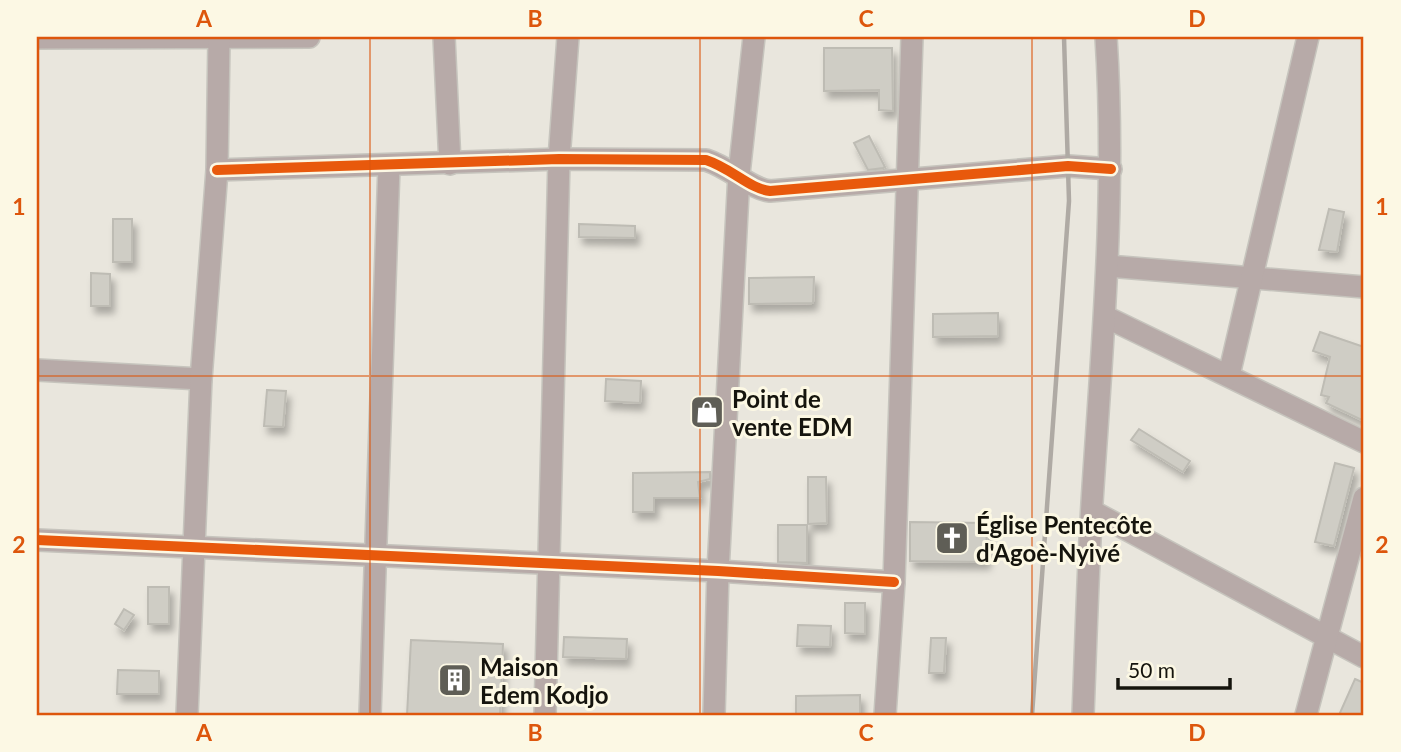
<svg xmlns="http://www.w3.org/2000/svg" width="1401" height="752" font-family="Lato,sans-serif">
<defs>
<filter id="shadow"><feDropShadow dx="4" dy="7" stdDeviation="3.5" flood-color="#0004"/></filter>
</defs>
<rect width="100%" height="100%" fill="#e9e6dd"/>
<g fill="#cfcdc5" stroke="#bebcb4" stroke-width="2" filter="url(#shadow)">
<polygon points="824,48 892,48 893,111 879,110 879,90 824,91"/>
<polygon points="869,136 885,167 883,168 868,170 854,143"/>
<polygon points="1329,209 1344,212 1337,252 1319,250"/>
<rect x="113" y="219" width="19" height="43"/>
<polygon points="579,224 635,226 635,238 579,237"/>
<polygon points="91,273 110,274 110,306 91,306"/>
<polygon points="814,277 813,303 749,304 749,278"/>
<polygon points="998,313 998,336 933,337 933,314"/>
<polygon points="1320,332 1364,347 1364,421 1326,403 1329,397 1321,395 1330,357 1313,351"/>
<polygon points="606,379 641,381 640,403 605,401"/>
<polygon points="267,390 286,391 283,427 264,426"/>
<polygon points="1139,429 1190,461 1183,472 1131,440"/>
<polygon points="1335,463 1354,468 1334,546 1315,542"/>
<polygon points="710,472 710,479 698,482 700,498 654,498 654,512 633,512 633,473"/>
<polygon points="808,477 826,477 827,523 808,524"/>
<polygon points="910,522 987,523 986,562 910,561"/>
<polygon points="778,525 807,525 807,563 778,562"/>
<rect x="148" y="587" width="21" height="37"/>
<polygon points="845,603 865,603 865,634 845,633"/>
<polygon points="124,609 134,615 124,630 115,624"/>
<polygon points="798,625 831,626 830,647 797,646"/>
<polygon points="564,637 627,639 626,659 563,657"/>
<polygon points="931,638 946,638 944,673 929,673"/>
<polygon points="411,640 503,644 500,715 407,715"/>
<polygon points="118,670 159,671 159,694 117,694"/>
<polygon points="1355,679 1364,683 1364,715 1339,715"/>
<polygon points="860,695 860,715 796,715 796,696"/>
</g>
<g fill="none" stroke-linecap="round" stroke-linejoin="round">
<g stroke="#c6c4bd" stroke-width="24">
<g id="minor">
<polyline points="444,37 450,164"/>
<polyline points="37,38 309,37"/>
<path d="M217,170L559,159L706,160C731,168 750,189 770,191L1068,166L1111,169"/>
<polyline points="1108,266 1364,287"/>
<polyline points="1106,317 1364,442"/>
<polyline points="37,370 201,379"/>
<polyline points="1229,375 1308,37"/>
<polyline points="1092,511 1364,657"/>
<polyline points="37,540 718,571 894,582"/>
<polyline points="187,715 201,379 217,170 219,38"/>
<polyline points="370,715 389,166"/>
<polyline points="545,715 559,159 568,37"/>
<polyline points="714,715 718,571 739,174 754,37"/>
<polyline points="885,715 894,582 912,37"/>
<path d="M1083,715C1086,639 1088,563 1093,487C1103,337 1116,188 1106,37"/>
<polyline points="1306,715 1364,498"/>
</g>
</g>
<use href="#minor" stroke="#b7aaa8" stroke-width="21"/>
<polyline stroke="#afaaa4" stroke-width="4.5" points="1032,715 1069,201 1064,37"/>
<g stroke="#fcf8e4" stroke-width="15">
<g id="cycleway">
<path d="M217,170L559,159L706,160C731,168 750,189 770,191L1068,166L1111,169"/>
<polyline points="37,540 718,571 894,582"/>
</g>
</g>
<use href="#cycleway" stroke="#e8590c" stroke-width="10"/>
</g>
<path fill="none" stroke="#dd560c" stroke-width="2" stroke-opacity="0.55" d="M370,37V715M700,37V715M1032,37V715M37,376H1364"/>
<defs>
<g id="shop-square" transform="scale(1.75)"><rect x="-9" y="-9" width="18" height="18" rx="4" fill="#5f5e56" stroke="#fcf8e4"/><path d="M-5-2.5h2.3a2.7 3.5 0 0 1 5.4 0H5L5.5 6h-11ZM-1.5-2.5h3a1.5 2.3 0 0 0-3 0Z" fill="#fff"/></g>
<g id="church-square" transform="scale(1.75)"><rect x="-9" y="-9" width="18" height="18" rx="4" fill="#5f5e56" stroke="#fcf8e4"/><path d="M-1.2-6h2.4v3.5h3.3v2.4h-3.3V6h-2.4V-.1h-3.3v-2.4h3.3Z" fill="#fff"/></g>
<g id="building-square" transform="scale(1.75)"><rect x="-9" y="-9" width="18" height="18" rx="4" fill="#5f5e56" stroke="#fcf8e4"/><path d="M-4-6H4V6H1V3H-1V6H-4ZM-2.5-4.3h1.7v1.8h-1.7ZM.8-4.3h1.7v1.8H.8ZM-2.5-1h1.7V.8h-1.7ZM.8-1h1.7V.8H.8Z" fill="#fff"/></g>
</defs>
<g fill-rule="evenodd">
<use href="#shop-square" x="707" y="412"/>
<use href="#church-square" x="952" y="538"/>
<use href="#building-square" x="455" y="680"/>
</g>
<g text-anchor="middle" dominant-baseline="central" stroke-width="6" stroke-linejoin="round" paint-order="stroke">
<g font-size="24" font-weight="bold" fill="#15140d" stroke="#fcf8e4" text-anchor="start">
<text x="732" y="398">Point de<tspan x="732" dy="28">vente EDM</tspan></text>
<text x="976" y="524">Église Pentecôte<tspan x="976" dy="28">d'Agoè-Nyivé</tspan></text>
<text x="480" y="666">Maison<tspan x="480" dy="28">Edem Kodjo</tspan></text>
</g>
</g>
<rect width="1401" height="752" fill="none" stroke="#fcf8e4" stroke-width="77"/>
<path d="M1118 678v10h112v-10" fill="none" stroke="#15140d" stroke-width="3.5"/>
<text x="1128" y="678" font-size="21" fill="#15140d" stroke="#fcf8e4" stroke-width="5" paint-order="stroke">50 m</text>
<rect x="38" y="38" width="1324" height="676" fill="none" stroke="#dd560c" stroke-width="2.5"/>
<g font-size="23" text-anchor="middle" font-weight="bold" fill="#dd560c">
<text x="204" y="27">A</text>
<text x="535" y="27">B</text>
<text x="866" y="27">C</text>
<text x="1197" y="27">D</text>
<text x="19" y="215">1</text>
<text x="1382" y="215">1</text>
<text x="19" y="553">2</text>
<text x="1382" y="553">2</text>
<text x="204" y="741">A</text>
<text x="535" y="741">B</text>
<text x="866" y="741">C</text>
<text x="1197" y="741">D</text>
</g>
</svg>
